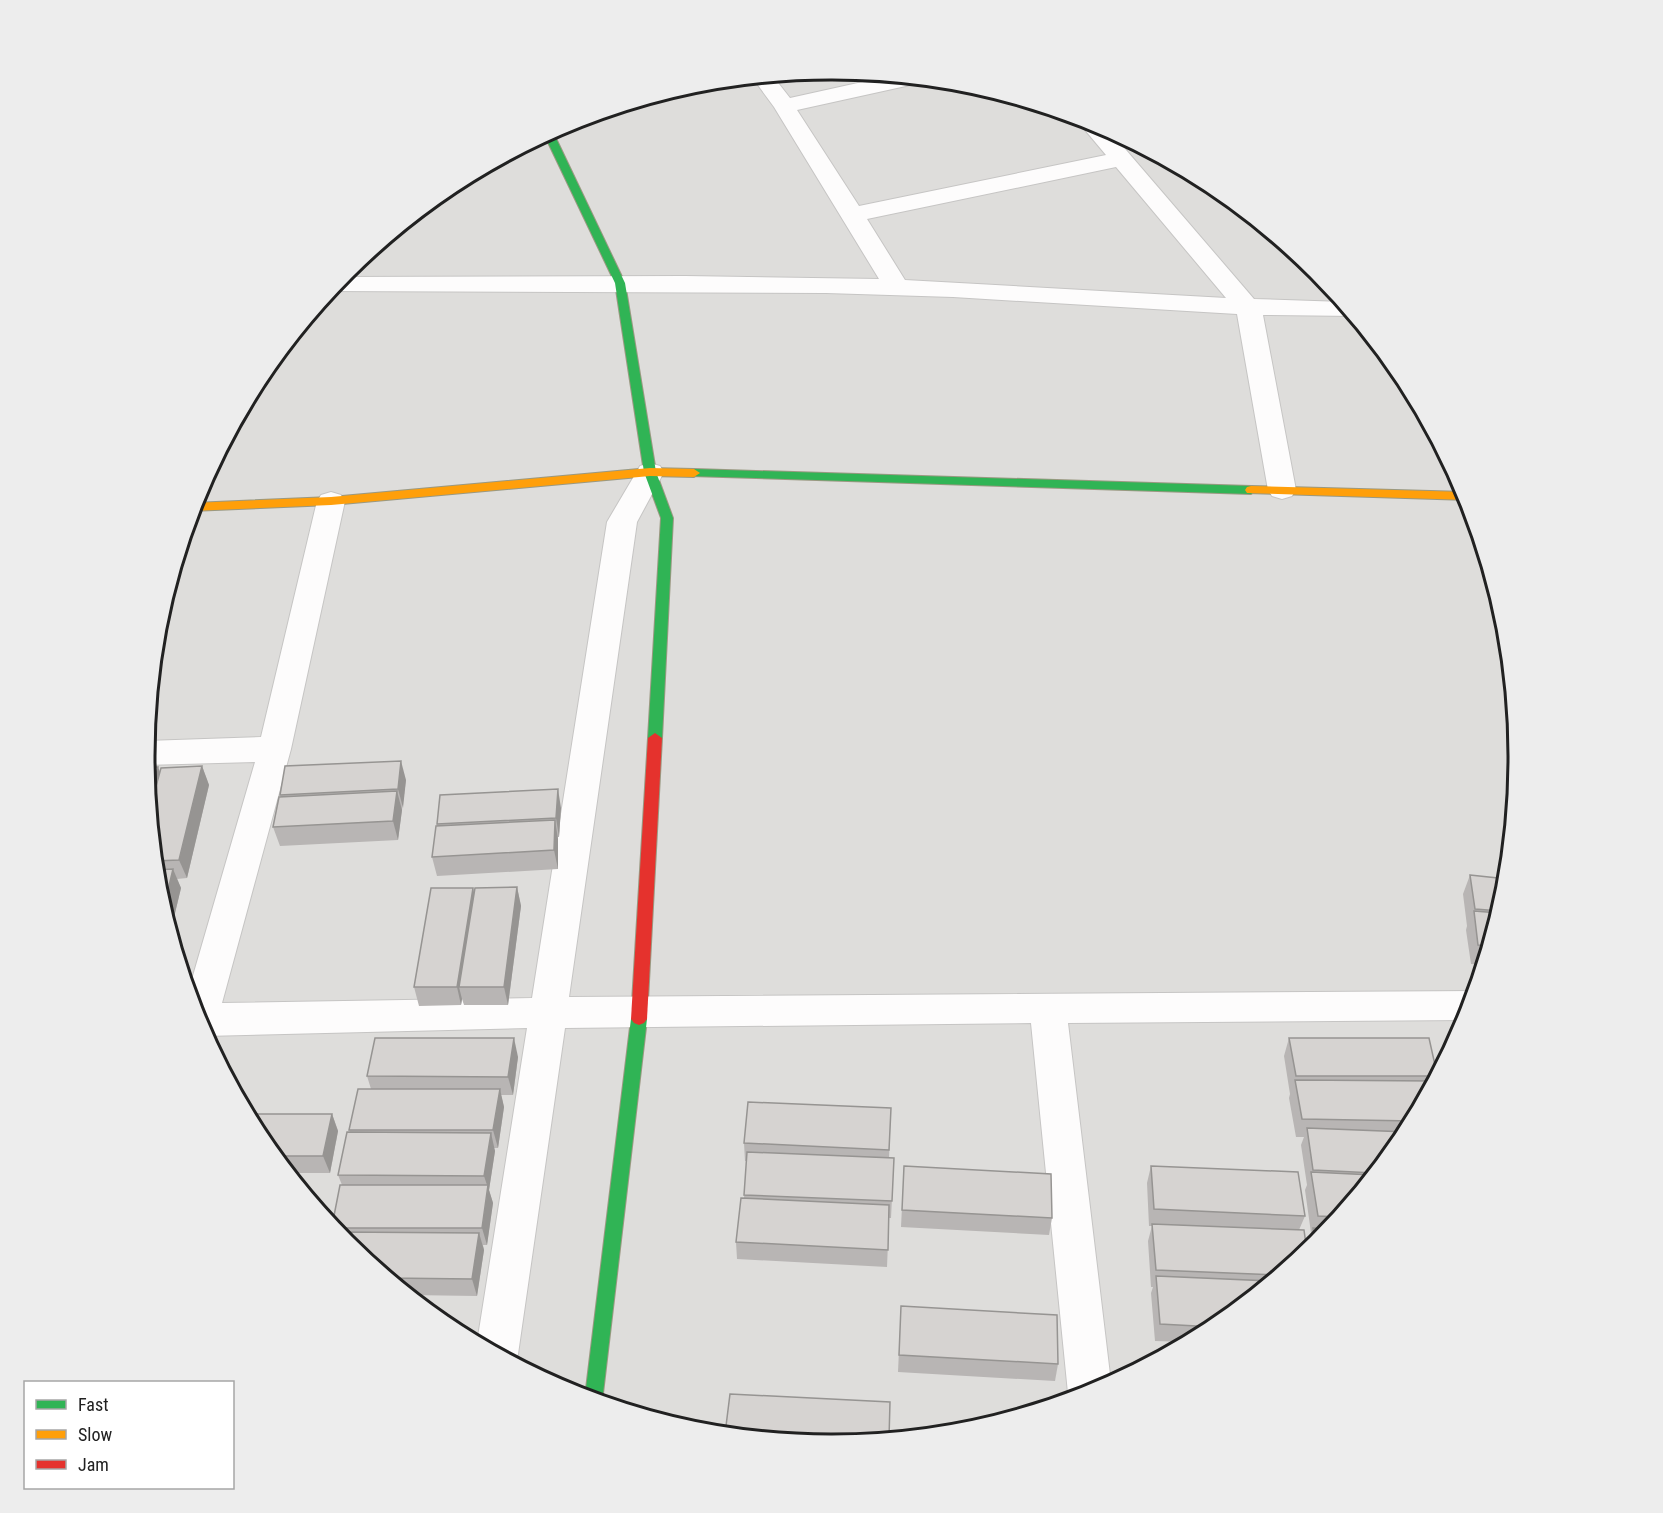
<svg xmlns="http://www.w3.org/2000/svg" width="1663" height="1513" font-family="'Roboto Condensed',sans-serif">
<rect width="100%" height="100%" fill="#efedea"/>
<circle fill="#dedddb" cx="831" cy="756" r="685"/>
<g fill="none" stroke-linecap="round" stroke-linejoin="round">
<g stroke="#c6c5c4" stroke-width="2">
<g id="street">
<path d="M772,75L790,98L894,75L925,78L923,82L915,84L797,110L859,206L1106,155L1080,124L1077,119L1079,116L1108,129L1254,299L1344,302L1355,316L1263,315L1296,490L1292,496L1282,499L1272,496L1268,490L1237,314L953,297L826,293L328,291L340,277L685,276L879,279L774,107L752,77ZM1116,167L1226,298L905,280L867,219Z"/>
<polygon points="650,463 660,466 664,472 637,522 569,997 1475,991 1466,1020 1068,1023 1111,1383 1094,1392 1071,1399 1068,1393 1031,1023 565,1028 518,1354 515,1363 477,1343 527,1028 205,1036 196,1019 188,993 255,762 145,765 146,741 261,737 317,501 321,495 331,492 341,495 345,501 291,749 222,1003 532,998 607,522 640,466"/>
</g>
</g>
<g stroke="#9a9982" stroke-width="2">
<g id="fast">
<polygon points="552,130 625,283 656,472 673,518 662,738 655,743 648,738 661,518 644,472 615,283 544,134"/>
<polygon points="694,469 1251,486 1257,490 1251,494 690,476 688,473 690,470"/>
<polygon points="639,1013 644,1015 647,1019 602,1402 585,1397 631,1019 634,1015"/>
</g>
</g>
<g stroke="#9a9982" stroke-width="2">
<g id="slow">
<polygon points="650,468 694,469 700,473 694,477 650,476 331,505 191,511 193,503 331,497"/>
<polygon points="1251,486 1466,492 1469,500 1247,493 1245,490 1247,487"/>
</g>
</g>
<g stroke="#9a9982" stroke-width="2">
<polygon id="jam" points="655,733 662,738 647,1019 644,1023 639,1025 634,1023 631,1019 648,738"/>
</g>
<use href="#street" fill="#fdfcfc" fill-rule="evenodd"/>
<use href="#fast" fill="#30b455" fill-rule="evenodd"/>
<use href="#slow" fill="#ff9f0a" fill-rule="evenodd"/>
<use href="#jam" fill="#e5322d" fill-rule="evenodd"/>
</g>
<g fill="#b8b5b4">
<polygon points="202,766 209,785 187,878 177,879 181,888 170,934 157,890 145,767 160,772"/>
<polygon points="406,780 398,840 280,846 273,827 281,797 280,795"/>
<polygon points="561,808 559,837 558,837 558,869 437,876 432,857 437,824"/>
<polygon points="1470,875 1506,891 1483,965 1471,964 1466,930 1467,926 1463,894"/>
<polygon points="517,887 521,906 508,1005 464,1005 462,999 461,1005 419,1006 414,987 473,888 474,894"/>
<polygon points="1289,1038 1437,1074 1403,1139 1317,1243 1307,1251 1306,1245 1311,1233 1305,1190 1307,1185 1301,1145 1304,1137 1296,1137 1289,1098 1290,1094 1284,1056"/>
<polygon points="518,1057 513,1095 501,1095 504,1107 498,1148 494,1148 495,1151 489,1190 493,1203 487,1245 483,1245 484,1250 477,1296 409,1295 345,1242 332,1226 342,1185 338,1175 350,1132 349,1130 371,1089 367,1076"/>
<polygon points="891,1108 889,1158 894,1158 891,1218 889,1218 887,1267 737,1259 736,1242 744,1198 747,1161 745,1161 744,1143"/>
<polygon points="332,1114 338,1131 330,1173 289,1173 260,1138"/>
<polygon points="904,1166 1052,1218 1049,1235 901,1227"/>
<polygon points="1151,1166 1305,1216 1299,1230 1307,1252 1213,1328 1187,1342 1155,1341 1151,1293 1153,1287 1151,1287 1148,1241 1152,1226 1149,1226 1147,1183"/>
<polygon points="901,1306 1058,1364 1055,1381 898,1372"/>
</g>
<g fill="#969492">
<polygon points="401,761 406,780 403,808 398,789"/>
<polygon points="202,766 209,785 187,878 179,860"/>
<polygon points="158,767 165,786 152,839 149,803"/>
<polygon points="558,789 561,808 559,837 556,818"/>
<polygon points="397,791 402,810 398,840 393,821"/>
<polygon points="555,820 558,839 558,869 554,850"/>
<polygon points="173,869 181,888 170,934 163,911"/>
<polygon points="517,887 521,906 508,1005 504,987"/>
<polygon points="473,888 477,906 459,987 462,999 461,1005 457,987"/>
<polygon points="514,1038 518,1057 513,1095 508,1077"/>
<polygon points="500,1089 504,1107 498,1148 493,1130"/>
<polygon points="332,1114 338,1131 330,1173 323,1156"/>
<polygon points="491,1133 495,1151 489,1190 493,1203 487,1245 482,1228 488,1188 484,1176"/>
<polygon points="479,1233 484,1250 477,1296 472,1279"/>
</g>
<g fill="#d6d3d1" stroke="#969492" stroke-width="1.5">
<polygon points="401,761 398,789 280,795 285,766"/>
<polygon points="202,766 179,860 154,861 149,812 161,768"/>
<polygon points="145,767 158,767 149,803"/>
<polygon points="558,789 556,818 437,824 440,795"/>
<polygon points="397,791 393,821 273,827 279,797"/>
<polygon points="555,820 554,850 432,857 436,826"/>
<polygon points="173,869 163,911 157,890 155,870"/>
<polygon points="1470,875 1507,879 1506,891 1500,911 1475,909"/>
<polygon points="517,887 504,987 459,987 475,888"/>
<polygon points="431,888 473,888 457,987 414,987"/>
<polygon points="1474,911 1499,913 1489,946 1478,945"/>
<polygon points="375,1038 514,1038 508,1077 367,1076"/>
<polygon points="1289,1038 1429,1038 1437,1074 1436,1076 1296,1076"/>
<polygon points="1295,1080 1434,1081 1413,1121 1302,1119"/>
<polygon points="358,1089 500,1089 493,1130 349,1130"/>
<polygon points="748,1102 891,1108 889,1150 744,1143"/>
<polygon points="247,1114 332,1114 323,1156 274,1156 260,1138"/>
<polygon points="1307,1128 1407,1132 1403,1139 1375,1173 1313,1170"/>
<polygon points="347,1132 491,1133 484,1176 338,1175"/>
<polygon points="747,1152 894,1158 892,1201 744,1195"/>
<polygon points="904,1166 1051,1174 1052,1218 902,1210"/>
<polygon points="1151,1166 1298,1172 1305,1216 1154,1209"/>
<polygon points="1311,1172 1373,1175 1339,1217 1318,1216"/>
<polygon points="340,1185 488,1185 482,1228 333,1228 332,1226"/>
<polygon points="741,1198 889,1205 888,1250 736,1242"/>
<polygon points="1152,1224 1304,1230 1307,1252 1278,1275 1156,1270"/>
<polygon points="1313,1228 1329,1229 1315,1245"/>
<polygon points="337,1232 479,1233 472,1279 388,1278 345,1242"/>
<polygon points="1156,1276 1270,1281 1215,1327 1160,1324"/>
<polygon points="901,1306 1057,1315 1058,1364 899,1355"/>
<polygon points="730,1394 890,1402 889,1438 831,1444 725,1434"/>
</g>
<path d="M0 0H1663V1513H0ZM831 80H832A676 676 0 0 1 1508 756V758A676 676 0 0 1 832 1434H831A676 676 0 0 1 155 758V756A676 676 0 0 1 831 80Z" fill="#ededed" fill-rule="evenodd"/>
<path fill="none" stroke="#212121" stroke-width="3" d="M831 80H832A676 676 0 0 1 1508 756V758A676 676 0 0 1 832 1434H831A676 676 0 0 1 155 758V756A676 676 0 0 1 831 80Z"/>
<rect x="24" y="1381" width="210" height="108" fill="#ffffff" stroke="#a6a6a6" stroke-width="1.5"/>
<rect x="36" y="1400" width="30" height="9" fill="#30b455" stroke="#a6a6a6" stroke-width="1.5"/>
<text x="78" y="1411" font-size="18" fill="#212121">Fast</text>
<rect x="36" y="1430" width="30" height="9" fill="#ff9f0a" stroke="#a6a6a6" stroke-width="1.5"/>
<text x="78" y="1441" font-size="18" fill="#212121">Slow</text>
<rect x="36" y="1460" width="30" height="9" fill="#e5322d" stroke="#a6a6a6" stroke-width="1.5"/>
<text x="78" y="1471" font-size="18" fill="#212121">Jam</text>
</svg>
